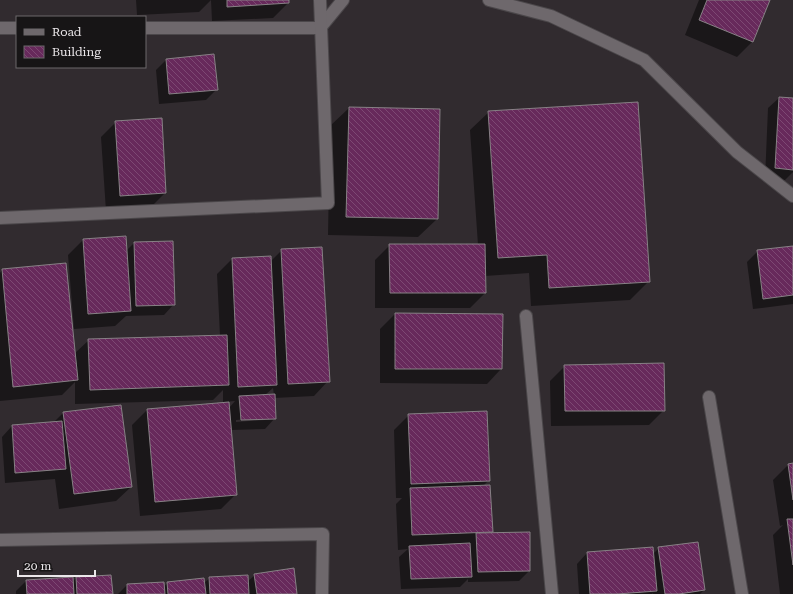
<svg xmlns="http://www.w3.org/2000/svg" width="793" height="594" font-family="'Roboto Serif',serif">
<defs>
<pattern id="building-back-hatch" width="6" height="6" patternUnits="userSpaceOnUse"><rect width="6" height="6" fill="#67295b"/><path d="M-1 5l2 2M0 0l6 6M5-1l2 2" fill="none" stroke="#7d4873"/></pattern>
</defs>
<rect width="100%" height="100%" fill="#312b2f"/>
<g fill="#0007" fill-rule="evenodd">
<polygon points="136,0 288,0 288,3 273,18 212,21 211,0 199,12 137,15"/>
<polygon points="699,0 768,0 752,42 737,57 685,35"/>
<polygon points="214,55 216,90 206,100 159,104 156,70 166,60"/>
<polygon points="779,98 793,99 793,172 785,180 765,179 768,108"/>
<polygon points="349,108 439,110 437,219 418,237 328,235 330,126"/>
<polygon points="489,112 649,281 630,300 531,306 529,273 485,276 485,293 470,308 375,308 375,260 390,245 478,245 470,130"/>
<polygon points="116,122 165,193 150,208 106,211 101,137"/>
<polygon points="83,240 126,251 134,243 174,304 164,315 126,316 115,326 74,329 68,255"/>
<polygon points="793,247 793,304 753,309 747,262 758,251"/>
<path d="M282,250L328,381L314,396L274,398L275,418L265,429L231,430L236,494L221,509L140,516L132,425L147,410L228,403L229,408L235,401L223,402V390L213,400L75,404V382L62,395L0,401V273L2,270L65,264L74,354L89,340L220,336L217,274L232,259L270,262ZM273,388L274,395H265ZM265,418V420L236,422V420Z"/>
<polygon points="395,314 502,315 501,369 487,384 380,383 380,329"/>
<polygon points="565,366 664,410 649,425 551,426 550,381"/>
<polygon points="63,413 131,487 116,501 59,509 55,479 5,483 2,437 12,426 53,423"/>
<polygon points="409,415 489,480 483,486 491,531 489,534 529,571 519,581 468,582 468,579 460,587 401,589 399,557 408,549 398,550 396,504 402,498 396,498 394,430"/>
<polygon points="793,464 793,594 780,594 773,535 783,525 780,526 773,480 788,465"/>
<polygon points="652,548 652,555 659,548 704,590 700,594 653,594 653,593 652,594 579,594 577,564 587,553"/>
<polygon points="255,575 296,594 118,594 127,585 163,587 168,583 204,583 210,578 247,582"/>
<polygon points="72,578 72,582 76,578 112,594 16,594 16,591 26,581"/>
</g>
<g fill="url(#building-back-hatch)" stroke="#878185">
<polygon points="227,0 289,0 289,3 227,7"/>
<polygon points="707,0 770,0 753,42 699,20"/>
<polygon points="214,54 218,90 169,94 166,59"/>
<polygon points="779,97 793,98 793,170 775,168"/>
<polygon points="638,102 650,282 549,288 547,255 498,258 488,111"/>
<polygon points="349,107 440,109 438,219 346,217"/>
<polygon points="162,118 166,193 120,196 115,121"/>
<polygon points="126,236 131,311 88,314 83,239"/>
<polygon points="173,241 175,305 136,306 134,242"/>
<polygon points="389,244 485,244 486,293 390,293"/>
<polygon points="793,246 793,295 763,299 757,250"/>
<polygon points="322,247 330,382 288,384 281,249"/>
<polygon points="271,256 277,385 238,387 232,258"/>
<polygon points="66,263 78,380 13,387 2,269"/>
<polygon points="395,313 503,314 502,369 395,369"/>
<polygon points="227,335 229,385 90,390 88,339"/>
<polygon points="664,363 665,411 565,411 564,365"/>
<polygon points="275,394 276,419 241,420 239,396"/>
<polygon points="229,402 237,495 155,502 147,409"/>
<polygon points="121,405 132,487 74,494 63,412"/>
<polygon points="487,411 490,481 411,484 408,414"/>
<polygon points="62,421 66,469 15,473 12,425"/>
<polygon points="793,463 793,500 788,464"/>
<polygon points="490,485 493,532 412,535 410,488"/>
<polygon points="787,519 793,519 793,565"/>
<polygon points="530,532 530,571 478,572 476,533"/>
<polygon points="698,542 705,590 679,594 665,594 658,547"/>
<polygon points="470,543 472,577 411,579 409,546"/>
<polygon points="653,547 657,591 617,594 590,594 587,552"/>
<polygon points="294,568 297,594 257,594 254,574"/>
<polygon points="111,575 113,594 77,594 76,577"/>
<polygon points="248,575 249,594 210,594 209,577"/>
<polygon points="73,577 74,594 27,594 26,580"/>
<polygon points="204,578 206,594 168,594 167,582"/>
<polygon points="164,582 165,594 127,594 127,584"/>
</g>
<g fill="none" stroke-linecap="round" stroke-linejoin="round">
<g stroke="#4b474a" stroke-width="14">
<g id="minor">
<polyline points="489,0 551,16 644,60 737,152 793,196"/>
<polyline points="0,28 17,28"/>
<polyline points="145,28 320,28 343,0"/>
<polyline points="0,218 328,203 320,0"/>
<polyline points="526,316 552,594"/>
<polyline points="709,397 742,594"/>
<polyline points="0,540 323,534 322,594"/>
</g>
</g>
<use href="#minor" stroke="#6e686c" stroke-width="12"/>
</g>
<rect x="16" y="16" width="130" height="52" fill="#171516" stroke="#6c696b"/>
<rect x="24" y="29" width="20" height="6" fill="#6e686c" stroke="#6c696b"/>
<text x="52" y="36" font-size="12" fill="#ebe7ea">Road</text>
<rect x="24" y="46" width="20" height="12" fill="url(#building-back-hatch)" stroke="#6c696b"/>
<text x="52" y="56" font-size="12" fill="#ebe7ea">Building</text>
<path d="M18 570v6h77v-6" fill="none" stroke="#ebe7ea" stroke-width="2"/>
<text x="24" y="570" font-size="12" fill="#ebe7ea" stroke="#171516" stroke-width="3" paint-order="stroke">20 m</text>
</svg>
